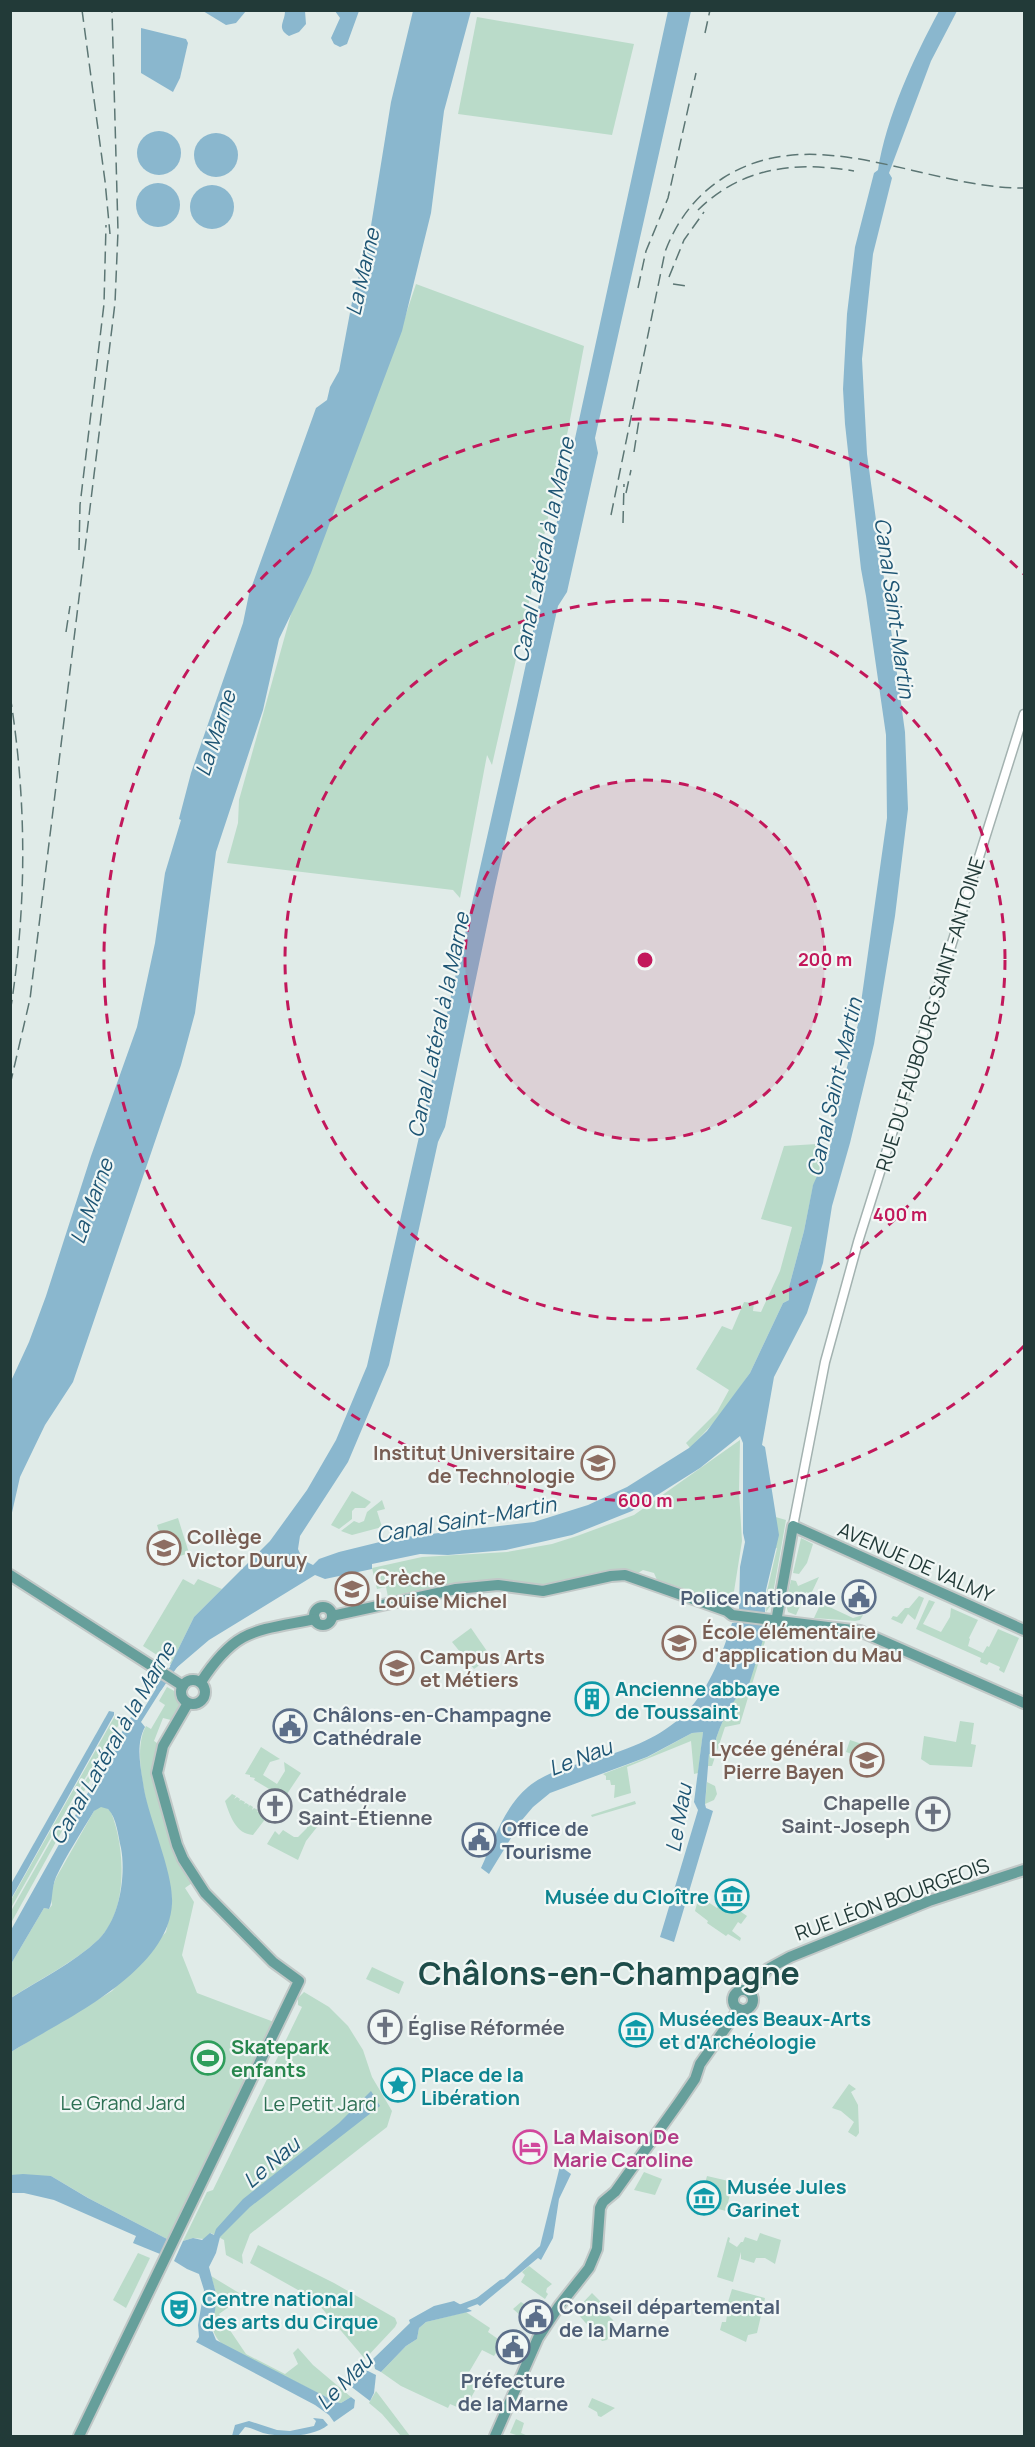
<svg xmlns="http://www.w3.org/2000/svg" width="1035" height="2447" font-family="Manrope,sans-serif">
<rect width="100%" height="100%" fill="#e0ebe8"/>
<g fill="#badbc9">
<polygon points="477,17 634,44 612,135 458,114"/>
<polygon points="416,284 584,346 568,430 492,765 487,755 460,898 453,890 227,863 238,823 239,800 293,607 400,332"/>
<polygon points="817,1144 830,1147 813,1186 804,1231 789,1287 789,1300 783,1303 750,1373 719,1417 690,1448 686,1443 717,1412 729,1390 696,1369 722,1326 732,1330 744,1302 754,1303 753,1311 761,1312 780,1271 792,1227 761,1219 784,1146"/>
<path d="M740,1440L739,1491L742,1541L732,1604L657,1580L654,1573L643,1570L638,1573C608,1563 586,1578 557,1583C536,1587 514,1580 493,1581C455,1582 424,1589 388,1597L386,1587L377,1589L372,1568L422,1557L507,1552L552,1544L577,1536L634,1515Z"/>
<polygon points="352,1491 371,1502 365,1508 355,1508 352,1511 352,1519 339,1529 331,1525"/>
<polygon points="382,1500 385,1509 377,1511 382,1527 352,1535 341,1531 354,1521 359,1523 364,1521 367,1512"/>
<polygon points="772,1516 786,1520 771,1605 766,1612 767,1591 777,1548 768,1550"/>
<polygon points="178,1518 189,1553 168,1560 157,1525"/>
<polygon points="801,1538 813,1544 807,1563 799,1574 793,1573"/>
<polygon points="819,1577 811,1594 806,1592 796,1615 788,1612 786,1604 791,1580 796,1581 798,1586"/>
<polygon points="183,1579 194,1585 198,1579 222,1589 194,1617 171,1664 143,1646"/>
<polygon points="919,1596 924,1598 915,1620 908,1614 902,1624 891,1619 893,1616 897,1617 905,1608 909,1608"/>
<polygon points="929,1600 935,1602 923,1624 941,1632 950,1617 951,1608 978,1620 969,1638 970,1639 968,1646 983,1653 987,1646 989,1647 998,1629 1019,1638 1004,1673 999,1670 1000,1667 989,1662 987,1665 980,1662 981,1658 916,1629"/>
<polygon points="821,1603 853,1618 863,1615 860,1620 855,1621 814,1618"/>
<path d="M763,1624L770,1625L740,1724L725,1727L712,1766H708L709,1754H713C716,1731 726,1713 739,1693L747,1694Z"/>
<polygon points="471,1628 491,1657 474,1669 452,1642"/>
<path d="M167,1687L176,1692L180,1704L171,1720L163,1718L154,1741C163,1746 160,1756 158,1765L192,1883L185,1888L194,1902L182,1955L197,1993L274,2022L167,2239L90,2199L51,2176H11V2052L112,1991L166,1932L172,1902L171,1892C162,1853 126,1761 146,1726L151,1729L165,1705L159,1701Z"/>
<polygon points="116,1714 123,1718 79,1788 11,1908 11,1900"/>
<polygon points="960,1721 974,1723 971,1744 976,1745 972,1767 930,1765 921,1759 924,1736 956,1742"/>
<polygon points="118,1730 11,1923 11,1911 82,1786"/>
<polygon points="703,1732 698,1773 694,1774 691,1741 627,1767 631,1793 614,1798 615,1785 611,1785 610,1780 606,1780 606,1776 603,1774 648,1757 692,1733"/>
<polygon points="850,1740 874,1748 870,1760 846,1752"/>
<polygon points="261,1747 280,1759 270,1762 263,1775 277,1784 285,1771 284,1762 301,1773 283,1800 281,1796 254,1780 255,1778 250,1777 250,1775 245,1774"/>
<polygon points="707,1782 715,1786 717,1794 714,1800 705,1804"/>
<path d="M232,1794L236,1796L234,1799L237,1797L240,1799L239,1801L241,1800L245,1802L244,1804L246,1803L249,1805L248,1807L250,1805L253,1807L252,1810L254,1808L258,1810L257,1812L259,1811L262,1815L263,1814L267,1816L264,1817L266,1818L253,1835C236,1834 230,1816 225,1801Z"/>
<polygon points="635,1801 636,1804 592,1817 591,1815"/>
<path d="M98,1807H106L111,1812C125,1847 129,1910 99,1939C75,1962 38,1980 11,1998V1964L44,1908L49,1909L52,1905L50,1894L56,1878L94,1811Z"/>
<polygon points="309,1815 321,1822 306,1841 298,1860 267,1844 275,1831 279,1835 283,1830 294,1837 298,1837 307,1828"/>
<polygon points="699,1896 717,1908 724,1900 747,1916 741,1924 738,1922 732,1931 741,1938 740,1941 728,1934 726,1936 707,1923 708,1921 695,1911"/>
<polygon points="372,1967 404,1982 399,1994 366,1979"/>
<polygon points="304,1992 329,2007 348,2026 363,2050 372,2077 392,2111 387,2127 250,2234 242,2255 243,2264 226,2255 224,2240 211,2233 204,2239 193,2238 183,2241 207,2192 213,2190 302,2007 298,2005 298,1998"/>
<polygon points="849,2084 856,2089 851,2092 858,2105 859,2133 856,2137 848,2132 854,2122 841,2111 832,2108"/>
<polygon points="644,2172 662,2179 655,2195 634,2190"/>
<polygon points="707,2176 733,2182 726,2211 711,2207 715,2187 709,2185 707,2195 702,2194"/>
<polygon points="760,2233 781,2240 775,2264 765,2258 756,2258 754,2263 741,2259 741,2252 733,2282 717,2277 728,2237 730,2238 729,2242 737,2247 741,2242 743,2242 745,2237 757,2241"/>
<polygon points="258,2245 334,2283 395,2318 397,2323 395,2327 365,2359 314,2299 250,2263"/>
<polygon points="138,2253 150,2258 126,2308 113,2300"/>
<polygon points="529,2266 552,2284 547,2288 546,2292 548,2294 545,2299 521,2282 525,2275 522,2272"/>
<path d="M211,2276L244,2296L219,2314L246,2354L285,2374L298,2364L293,2353L298,2348L313,2365L351,2397L341,2403L336,2402L224,2346C206,2328 214,2323 216,2300C217,2293 213,2284 211,2276Z"/>
<polygon points="732,2289 765,2298 757,2333 748,2335 746,2342 720,2330 722,2322 726,2322 727,2315 724,2315"/>
<polygon points="592,2293 601,2302 597,2310 601,2314 605,2312 613,2320 619,2336 609,2336 607,2340 602,2341 575,2311"/>
<polygon points="521,2302 533,2310 527,2321 513,2309"/>
<polygon points="466,2312 490,2328 488,2332 498,2339 497,2342 501,2345 494,2356 482,2350 465,2379 477,2387 464,2410 450,2404 448,2408 401,2386 381,2372 406,2346 417,2339 419,2328 426,2322"/>
<polygon points="376,2391 410,2436 401,2436 382,2414 369,2403"/>
<polygon points="592,2398 615,2408 601,2417 598,2416 597,2412 588,2407"/>
<polygon points="516,2419 524,2423 521,2433 528,2436 519,2436 510,2433"/>
</g>
<g fill="#8ab7ce">
<polygon points="203,11 246,11 236,23 226,25"/>
<path d="M285,11H305L306,24L299,32L289,36C276,28 285,22 285,11Z"/>
<polygon points="335,11 359,11 347,44 340,47 334,44 331,38 340,18"/>
<polygon points="413,11 471,11 444,111 431,213 402,331 311,573 279,639 263,710 216,852 195,1013 181,1065 73,1382 45,1425 20,1477 11,1517 11,1381 29,1342 46,1296 91,1156 137,1027 155,943 165,873 181,820 179,819 191,773 243,623 249,594 316,408 327,400 330,387 339,371 352,302 369,238 391,102"/>
<path d="M668,11H691L595,438L598,453L567,592L558,606L495,887L445,1127L438,1142L389,1365L348,1462L300,1536L298,1549L303,1560L313,1565L319,1559L339,1552L396,1538L534,1522L588,1505L627,1487L689,1448L707,1431L750,1373L783,1303L789,1300V1287L804,1231L813,1185L830,1147L837,1106L858,1024L887,818L886,735L866,596L861,569L845,424L843,389L847,314L855,247L874,173L878,170C886,118 914,57 939,11H957L931,61L889,173L892,178L873,254L862,359L867,454L905,732L908,809L895,916L874,1044L850,1143L832,1206L823,1263L807,1313L774,1377L762,1445L765,1447L779,1535L766,1590L765,1613L739,1611L740,1567L745,1542L743,1533V1443L740,1436L700,1468L632,1511L572,1535L506,1550L448,1555L420,1554L372,1564V1569L325,1579L315,1575L209,1640L175,1669L170,1666L194,1617L270,1541L307,1490L336,1440L367,1366L517,705Z"/>
<polygon points="141,28 186,39 188,43 180,78 173,92 141,73"/>
<circle cx="159" cy="153" r="22"/>
<circle cx="216" cy="155" r="22"/>
<circle cx="158" cy="205" r="22"/>
<circle cx="212" cy="207" r="22"/>
<path d="M738,1622L763,1624L766,1630L746,1694H739C726,1713 716,1731 713,1754H709L705,1804L706,1808L713,1811L674,1942L660,1937L698,1810L694,1802L703,1732L692,1733L647,1757L550,1793L533,1807L522,1820L489,1874L481,1868C493,1842 504,1807 528,1787C547,1771 574,1765 599,1758C681,1734 707,1703 732,1623Z"/>
<path d="M160,1682L165,1684L141,1722L145,1727C135,1745 141,1769 144,1789C150,1822 174,1874 172,1904C168,1973 63,2020 11,2052V1998C39,1980 74,1963 99,1939C120,1918 126,1875 121,1848C118,1836 117,1818 108,1809L101,1807L94,1811C81,1833 67,1854 56,1877C51,1889 53,1902 49,1909L44,1908L11,1964V1930L127,1723L131,1717L137,1720Z"/>
<polygon points="109,1711 114,1712 114,1715 11,1899 11,1884"/>
<polygon points="371,2091 380,2106 250,2207 220,2237 216,2253 209,2267 217,2297 212,2330 216,2340 336,2402 341,2403 351,2397 355,2400 354,2408 334,2422 329,2415 315,2405 196,2342 199,2337 198,2325 204,2290 199,2274 187,2269 174,2261 183,2241 193,2238 202,2240 210,2233 214,2235 216,2229 243,2199 339,2123"/>
<polygon points="560,2166 571,2174 559,2199 553,2238 541,2260 538,2258 480,2306 473,2301 500,2280 504,2279 540,2246"/>
<polygon points="23,2174 51,2176 88,2198 167,2239 160,2254 133,2243 136,2236 54,2200 24,2193 11,2193 11,2175"/>
<polygon points="454,2301 472,2311 426,2322 419,2328 417,2339 406,2346 381,2372 375,2369 373,2359 410,2323 409,2320 434,2306"/>
<polygon points="364,2369 376,2375 374,2393 370,2401 349,2385"/>
<path d="M313,2418L323,2419L328,2425C313,2437 283,2438 263,2433C257,2431 252,2428 245,2427L238,2436H232L235,2425L249,2421L277,2430L290,2431L314,2426L316,2421Z"/>
</g>
<g fill="none" stroke-linecap="round" stroke-linejoin="round">
<g stroke="#8ab7ce" stroke-width="6">
<polyline points="159,1688 177,1662"/>
<polyline points="459,2308 480,2300"/>
</g>
<g stroke="#a3b2b0" stroke-width="11">
<polyline id="minor" points="793,1526 825,1362 858,1242 1024,714"/>
</g>
<g stroke="#c1c8c7" stroke-width="14">
<g id="major">
<polyline points="10,1575 183,1686"/>
<circle cx="323" cy="1616" r="9"/>
<polyline points="332,1616 456,1589 498,1585 543,1591 611,1576 625,1575 727,1611 732,1615 860,1631 1024,1703"/>
<polyline points="776,1622 793,1526 1024,1630"/>
<circle cx="193" cy="1692" r="12"/>
<path d="M201,1682C236,1628 255,1631 315,1619"/>
<circle cx="743" cy="2000" r="10"/>
<polyline points="749,1992 768,1969 790,1957 929,1901 1024,1870"/>
<polyline points="79,2436 299,1981 273,1962 205,1893 183,1859 177,1845 157,1773 163,1746 188,1703"/>
<polyline points="495,2436 538,2338 559,2306 589,2268 597,2249 600,2208 603,2202 615,2192 680,2101 695,2079 700,2064 739,2009"/>
</g>
</g>
<use href="#minor" stroke="#fff" stroke-width="8"/>
<use href="#major" stroke="#669f9b" stroke-width="10"/>
<g stroke="#5c7674" stroke-width="1.5" stroke-dasharray="12 6" stroke-linecap="butt">
<polyline points="82,10 105,181 110,234"/>
<polyline points="705,33 710,10"/>
<path d="M698,210C742,167 795,161 854,171"/>
<polyline points="669,277 684,240 704,212"/>
<polyline points="673,284 686,286"/>
<polyline points="638,288 646,251 668,198 696,73"/>
<polyline points="634,452 639,420"/>
<polyline points="626,493 631,470"/>
<path d="M611,515L665,252C676,222 695,196 723,178C816,119 925,189 1024,188"/>
<polyline points="623,523 624,484"/>
<polyline points="79,550 80,505 104,304 106,225"/>
<polyline points="66,632 70,606"/>
<path d="M10,695C27,801 27,907 10,1013"/>
<polyline points="10,1085 30,999 115,303 118,231 112,10"/>
</g>
</g>
<circle cx="645" cy="960" r="180" fill="#c2185b" fill-opacity=".12"/>
<g fill="none" stroke="#c2185b" stroke-width="3" stroke-dasharray="10 8">
<circle cx="645" cy="960" r="180"/>
<circle cx="645" cy="960" r="360"/>
<path d="M1024 1346A541 541 0 1 1 1024 574"/>
</g>
<defs>
<g id="university-ring" transform="scale(1.725)"><circle r="9.5" fill="#f1f7f5" stroke="#8d6e63" stroke-width="1.5"/><path d="M0-5L7-2L0 1L-7-2ZM-4 1L0 2.5L4 1V4Q0 6-4 4Z" fill="#8d6e63"/></g>
<g id="school-ring" transform="scale(1.725)"><circle r="9.5" fill="#f1f7f5" stroke="#8d6e63" stroke-width="1.5"/><path d="M0-5L7-2L0 1L-7-2ZM-4 1L0 2.5L4 1V4Q0 6-4 4Z" fill="#8d6e63"/></g>
<g id="civic-ring" transform="scale(1.725)"><circle r="9.5" fill="#f1f7f5" stroke="#5c6f8a" stroke-width="1.5"/><path d="M-.6-6.5H3V-4.5H.6V-3L4-1V1h2V6H-6V1h2V-1L-.6-3ZM-1.2 2.5V6h2.4V2.5Z" fill="#5c6f8a"/></g>
<g id="building-ring" transform="scale(1.725)"><circle r="9.5" fill="#f1f7f5" stroke="#0f9aa8" stroke-width="1.5"/><path d="M-4-6H4V6H1V3H-1V6H-4ZM-2.5-4.3h1.7v1.8h-1.7ZM.8-4.3h1.7v1.8H.8ZM-2.5-1h1.7V.8h-1.7ZM.8-1h1.7V.8H.8Z" fill="#0f9aa8"/></g>
<g id="church-ring" transform="scale(1.725)"><circle r="9.5" fill="#f1f7f5" stroke="#6b7280" stroke-width="1.5"/><path d="M-1.2-6h2.4v3.5h3.3v2.4h-3.3V6h-2.4V-.1h-3.3v-2.4h3.3Z" fill="#6b7280"/></g>
<g id="museum-ring" transform="scale(1.725)"><circle r="9.5" fill="#f1f7f5" stroke="#0f9aa8" stroke-width="1.5"/><path d="M0-6L6-3V-2H-6V-3ZM-5-1h2V3h-2ZM-1-1h2V3h-2ZM3-1h2V3H3ZM-6 4H6V6H-6Z" fill="#0f9aa8"/></g>
<g id="stadium-ring" transform="scale(1.725)"><circle r="9.5" fill="#f1f7f5" stroke="#2e9e5b" stroke-width="1.5"/><path d="M0-5a6.5 5 0 1 0 0 10a6.5 5 0 1 0 0-10ZM-3.5-1.8h7v3.6h-7Z" fill="#2e9e5b"/></g>
<g id="sight-ring" transform="scale(1.725)"><circle r="9.5" fill="#f1f7f5" stroke="#0f9aa8" stroke-width="1.5"/><path d="M0-6L1.8-2.2L6-1.7L2.9 1.2L3.7 5.4L0 3.3L-3.7 5.4L-2.9 1.2L-6-1.7L-1.8-2.2Z" fill="#0f9aa8"/></g>
<g id="hotel-ring" transform="scale(1.725)"><circle r="9.5" fill="#f1f7f5" stroke="#d1479c" stroke-width="1.5"/><path d="M-6-4.5h1.5V1H6V5H4.5V3h-9V5H-6ZM-4 0a1.8 1.8 0 1 1 3.6 0ZM.5 0V-2.5h3Q6-2.5 6 0Z" fill="#d1479c"/></g>
<g id="theatre-ring" transform="scale(1.725)"><circle r="9.5" fill="#f1f7f5" stroke="#0f9aa8" stroke-width="1.5"/><path d="M-5-5.5Q0-4 5-5.5V0Q5 5 0 6Q-5 5-5 0ZM-3.3-2.5H-1v1.5H-3.3ZM1-2.5H3.3v1.5H1ZM-2.8 1Q0 5.5 2.8 1Z" fill="#0f9aa8"/></g>
</defs>
<g fill-rule="evenodd">
<use href="#university-ring" x="598" y="1463"/>
<use href="#school-ring" x="164" y="1548"/>
<use href="#school-ring" x="352" y="1589"/>
<use href="#civic-ring" x="859" y="1597"/>
<use href="#school-ring" x="679" y="1643"/>
<use href="#university-ring" x="397" y="1668"/>
<use href="#building-ring" x="592" y="1699"/>
<use href="#civic-ring" x="290" y="1726"/>
<use href="#school-ring" x="867" y="1760"/>
<use href="#church-ring" x="275" y="1806"/>
<use href="#church-ring" x="933" y="1814"/>
<use href="#civic-ring" x="479" y="1840"/>
<use href="#museum-ring" x="732" y="1896"/>
<use href="#church-ring" x="385" y="2027"/>
<use href="#museum-ring" x="636" y="2030"/>
<use href="#stadium-ring" x="208" y="2058"/>
<use href="#sight-ring" x="398" y="2085"/>
<use href="#hotel-ring" x="530" y="2147"/>
<use href="#museum-ring" x="704" y="2198"/>
<use href="#theatre-ring" x="179" y="2309"/>
<use href="#civic-ring" x="536" y="2317"/>
<use href="#civic-ring" x="513" y="2347"/>
</g>
<g text-anchor="middle" dominant-baseline="central" stroke-width="4.5" stroke-linejoin="round" paint-order="stroke">
<g font-size="20" fill="#223a38" stroke="#f1f7f5">
<text transform="translate(930 1014) rotate(-73)">RUE DU FAUBOURG SAINT-ANTOINE</text>
<text transform="translate(916 1562) rotate(24)">AVENUE DE VALMY</text>
<text transform="translate(892 1899) rotate(-20)">RUE LÉON BOURGEOIS</text>
</g>
<g font-size="20" font-weight="bold" fill="#785e54" stroke="#f1f7f5" text-anchor="start">
<text x="575" y="1452" text-anchor="end">Institut Universitaire<tspan x="575" dy="23">de Technologie</tspan></text>
<text x="187" y="1536">Collège<tspan x="187" dy="23">Victor Duruy</tspan></text>
<text x="375" y="1577">Crèche<tspan x="375" dy="23">Louise Michel</tspan></text>
<text x="702" y="1631">École élémentaire<tspan x="702" dy="23">d'application du Mau</tspan></text>
<text x="420" y="1656">Campus Arts<tspan x="420" dy="23">et Métiers</tspan></text>
<text x="844" y="1748" text-anchor="end">Lycée général<tspan x="844" dy="23">Pierre Bayen</tspan></text>
</g>
<g font-size="20" font-weight="bold" fill="#4e5e75" stroke="#f1f7f5" text-anchor="start">
<text x="836" y="1597" text-anchor="end">Police nationale</text>
<text x="313" y="1714">Châlons-en-Champagne<tspan x="313" dy="23">Cathédrale</tspan></text>
<text x="502" y="1828">Office de<tspan x="502" dy="23">Tourisme</tspan></text>
<text x="559" y="2306">Conseil départemental<tspan x="559" dy="23">de la Marne</tspan></text>
<text x="513" y="2380" text-anchor="middle">Préfecture<tspan x="513" dy="23">de la Marne</tspan></text>
</g>
<g font-size="20" font-weight="bold" fill="#0d838f" stroke="#f1f7f5" text-anchor="start">
<text x="615" y="1688">Ancienne abbaye<tspan x="615" dy="23">de Toussaint</tspan></text>
<text x="709" y="1896" text-anchor="end">Musée du Cloître</text>
<text x="659" y="2018">Muséedes Beaux-Arts<tspan x="659" dy="23">et d'Archéologie</tspan></text>
<text x="421" y="2074">Place de la<tspan x="421" dy="23">Libération</tspan></text>
<text x="727" y="2186">Musée Jules<tspan x="727" dy="23">Garinet</tspan></text>
<text x="202" y="2298">Centre national<tspan x="202" dy="23">des arts du Cirque</tspan></text>
</g>
<g font-size="20" font-weight="bold" fill="#5b616d" stroke="#f1f7f5" text-anchor="start">
<text x="298" y="1794">Cathédrale<tspan x="298" dy="23">Saint-Étienne</tspan></text>
<text x="910" y="1802" text-anchor="end">Chapelle<tspan x="910" dy="23">Saint-Joseph</tspan></text>
<text x="408" y="2027">Église Réformée</text>
</g>
<g font-size="20" font-weight="bold" fill="#27864d" stroke="#f1f7f5" text-anchor="start">
<text x="231" y="2046">Skatepark<tspan x="231" dy="23">enfants</tspan></text>
</g>
<g font-size="20" fill="#2d7054" stroke="#f1f7f5">
<text x="123" y="2102">Le Grand Jard</text>
<text x="320" y="2103">Le Petit Jard</text>
</g>
<g font-size="20" font-weight="bold" fill="#b23c85" stroke="#f1f7f5" text-anchor="start">
<text x="553" y="2136">La Maison De<tspan x="553" dy="23">Marie Caroline</tspan></text>
</g>
<g font-size="21" font-style="italic" fill="#1e5574" stroke="#f1f7f5">
<text transform="translate(362 272) rotate(-77)">La Marne</text>
<text transform="translate(543 550) rotate(-78)">Canal Latéral à la Marne</text>
<text transform="translate(895 608) rotate(82)">Canal Saint-Martin</text>
<text transform="translate(215 733) rotate(-72)">La Marne</text>
<text transform="translate(438 1025) rotate(-78)">Canal Latéral à la Marne</text>
<text transform="translate(834 1087) rotate(-77)">Canal Saint-Martin</text>
<text transform="translate(91 1201) rotate(-70)">La Marne</text>
<text transform="translate(466 1519) rotate(-10)">Canal Saint-Martin</text>
<text transform="translate(112 1743) rotate(-60)">Canal Latéral à la Marne</text>
<text transform="translate(580 1757) rotate(-21)">Le Nau</text>
<text transform="translate(678 1818) rotate(-80)">Le Mau</text>
<text transform="translate(271 2162) rotate(-40)">Le Nau</text>
<text transform="translate(344 2381) rotate(-45)">Le Mau</text>
</g>
<g font-size="32" font-weight="bold" fill="#1e4c49" stroke="#f1f7f5">
<text x="609" y="1973">Châlons-en-Champagne</text>
</g>
</g>
<circle cx="645" cy="960" r="9" fill="#c2185b" stroke="#f1f7f5" stroke-width="3"/>
<g font-size="18" text-anchor="middle" font-weight="bold" fill="#c2185b" stroke="#f1f7f5" stroke-width="4.5" stroke-linejoin="round" paint-order="stroke">
<text x="825" y="966">200 m</text>
<text x="900" y="1221">400 m</text>
<text x="645" y="1507">600 m</text>
</g>
<rect width="1035" height="2447" fill="none" stroke="#223a38" stroke-width="24"/>
</svg>
